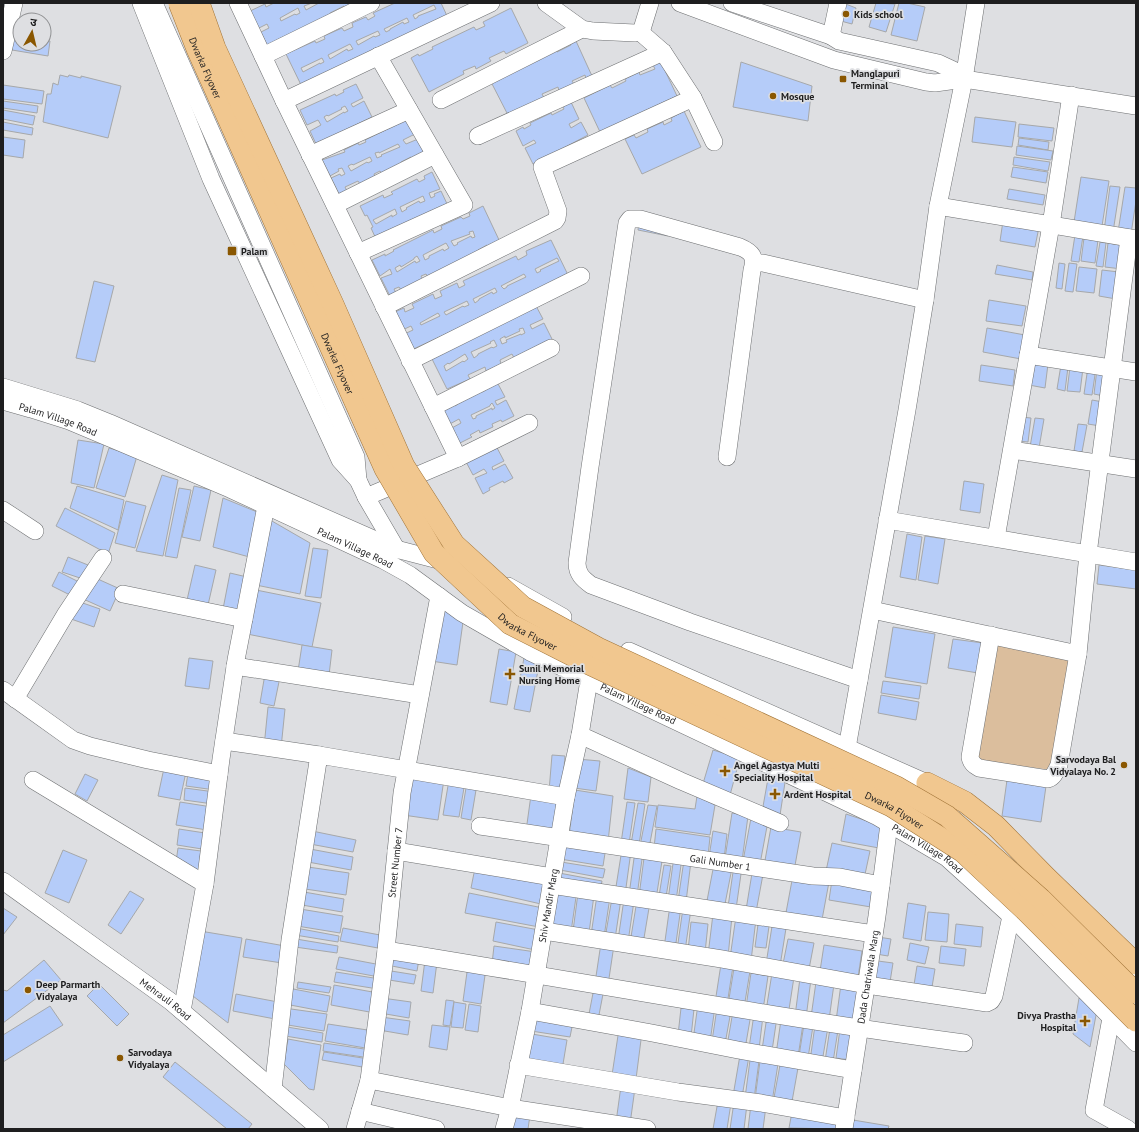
<svg xmlns="http://www.w3.org/2000/svg" width="1139" height="1132" font-family="'PT Sans','Noto Sans Devanagari',sans-serif">
<rect width="100%" height="100%" fill="#dedfe2"/>
<polygon fill="#dbbe9d" points="995,640 1072,657 1052,770 974,760"/>
<g fill="#b5ccf9" stroke="#a6a8aa" fill-rule="evenodd">
<path d="M274,3H312L304,6L306,10L319,3H352L345,9L344,6L330,13L332,16L284,39L283,37L275,41L276,43L268,47L261,32L269,28L267,24L259,28L250,11L265,4L266,7ZM298,8L300,13L296,15L295,14L281,21L280,18Z"/>
<path d="M395,3H441L449,20L303,89L286,54L315,41L316,43L325,39L324,36L342,28L344,31L353,27L352,23L366,17L368,20L375,16L373,13ZM434,5L436,9L418,16V17L415,19L413,15ZM407,18L409,22L404,24L403,22L390,29V30L386,32L384,29ZM378,31L380,35L375,37L374,36L358,45L356,41ZM350,44L353,49L348,51L347,49L330,59L328,55ZM322,58L324,62L320,64V63L303,72L301,68Z"/>
<polygon points="843,3 856,8 852,24 837,20"/>
<polygon points="876,3 895,4 886,32 869,27"/>
<polygon points="899,3 907,3 925,7 917,41 891,35"/>
<polygon points="511,8 528,43 506,54 504,51 489,58 491,61 476,69 475,66 463,71 464,74 429,92 411,58 418,54 419,56 433,49 432,47 474,27 476,30 485,26 483,22"/>
<polygon points="14,35 20,36 20,44 44,44 44,40 50,41 48,56 12,50"/>
<polygon points="576,41 592,76 586,79 585,75 572,81 574,84 559,91 558,87 542,94 544,98 509,117 490,80 528,65 541,59 540,57 556,49 557,52 571,45 570,43"/>
<polygon points="661,62 677,96 600,132 584,98 610,85 612,88 626,81 625,79 639,72 640,75 655,69 653,65"/>
<polygon points="741,62 812,86 808,121 733,107"/>
<polygon points="60,75 68,77 69,75 81,78 81,76 121,86 108,138 43,122 47,94 51,94 53,83 58,85"/>
<path d="M356,84L363,98L351,104L353,107L364,101L372,117L316,144L310,131L321,125L318,120L307,125L300,110L335,94L336,96L344,92L343,90ZM345,106L348,111L344,113V112L327,122L324,117L327,115L328,116L342,109L341,108Z"/>
<polygon points="3,85 44,91 42,104 3,99"/>
<polygon points="3,101 38,106 37,113 3,108"/>
<polygon points="571,102 579,119 569,124 571,128 581,122 588,135 533,164 525,148 536,143 534,140 523,146 516,131 523,127 524,129 531,125 530,123 551,113 552,115 564,109 563,107"/>
<polygon points="3,110 35,116 33,125 3,119"/>
<polygon points="684,111 701,147 642,174 625,139 634,135 636,138 648,132 647,129 663,122 664,125 672,121 671,118"/>
<polygon points="975,117 1016,122 1012,147 972,142"/>
<path d="M408,119L415,134L403,140L406,144L418,139L424,153L412,159L411,157L401,162L402,164L382,174L380,171L374,174L375,177L360,184L358,181L345,187L347,191L339,194L331,178L340,174L341,176L345,174L342,168L338,169L339,171L330,176L322,160L345,152L344,150L358,143L359,145L366,142L365,140ZM398,144L400,147L381,155L382,156L377,158L375,153L379,152V153ZM370,157L372,161L368,163L367,162L351,171L348,166L352,164L353,165Z"/>
<polygon points="3,122 33,128 32,135 3,130"/>
<polygon points="1019,124 1054,128 1052,141 1018,137"/>
<polygon points="3,137 25,140 23,158 3,155"/>
<polygon points="1019,138 1049,142 1048,150 1018,145"/>
<polygon points="1017,146 1053,151 1051,160 1016,155"/>
<polygon points="1014,157 1050,162 1048,171 1013,165"/>
<polygon points="1013,167 1048,172 1046,183 1011,177"/>
<path d="M432,172L440,189L429,193L431,198L435,196L434,194L441,191L449,208L376,239L371,228L373,227L367,215L365,216L360,206L383,195L384,198L393,194L391,192L417,179L419,182L425,179L424,176ZM423,196L425,201L420,203L419,201L406,208L407,209L402,212L400,207ZM395,209L397,214L392,217V215L376,224L373,220Z"/>
<polygon points="1081,177 1109,181 1102,226 1074,222"/>
<polygon points="1110,186 1120,187 1113,232 1104,231"/>
<polygon points="1125,187 1136,188 1136,201 1131,234 1118,232"/>
<polygon points="1009,189 1045,195 1043,205 1007,199"/>
<path d="M483,206L500,242L489,247L487,245L478,250L479,252L428,277L426,274L421,276L423,280L401,290L399,287L394,289L396,293L390,296L381,278L392,274L390,269L380,276L372,260L385,254V256L394,251L393,250L433,230L434,233L442,229L441,226L461,217L463,219L470,216L469,213ZM473,231L475,237L472,238L471,236L457,243L458,244L454,246L451,241L470,234L469,232ZM446,243L449,248L444,251L443,249L429,256V258L425,260L423,255ZM417,256L420,261L416,263L415,261L397,272L395,268L400,265L401,267L414,259V258Z"/>
<polygon points="1003,221 1039,227 1035,247 1000,241"/>
<polygon points="639,222 670,228 668,236 638,230"/>
<polygon points="1075,235 1083,236 1079,262 1071,261"/>
<polygon points="1084,238 1098,240 1095,263 1081,261"/>
<path d="M551,240L569,277L407,352L400,336L413,330L411,326L398,332L390,314L404,308L405,312L414,308L412,304L433,294L435,299L442,296L440,291L457,283L459,288L465,285L463,281L516,256L518,260L527,255L526,251ZM557,258L559,261L540,270L541,271L537,273L535,269ZM524,274L526,277L507,286V287L504,289L501,286ZM495,288L497,292L493,294L492,292L479,299V300L475,303L473,299ZM467,301L469,305L464,307L463,306L446,315L444,312ZM438,313L440,316L421,325L420,323Z"/>
<polygon points="1100,242 1106,243 1103,267 1096,266"/>
<polygon points="1108,243 1125,246 1122,269 1105,267"/>
<polygon points="1059,263 1065,264 1062,289 1056,288"/>
<polygon points="1069,263 1077,264 1073,292 1065,291"/>
<polygon points="997,265 1033,272 1032,280 995,274"/>
<polygon points="1079,267 1097,269 1094,293 1076,291"/>
<polygon points="1102,270 1119,272 1116,299 1099,296"/>
<polygon points="94,281 114,286 95,362 76,358"/>
<polygon points="989,300 1026,306 1022,326 986,321"/>
<path d="M535,304L543,319L530,325L532,329L544,323L552,339L514,358L512,354L500,360L501,364L486,371L485,367L468,375L470,379L447,389L430,355ZM523,328L525,333L521,335V334L506,340L507,342L502,344L500,339L505,336V338L520,331L519,329ZM494,340L497,346L493,348L492,347L478,354V355L474,358L471,352L491,343L490,342ZM465,354L468,359L464,362L463,361L446,371L444,366L448,363L449,364Z"/>
<polygon points="987,328 1025,335 1021,359 983,352"/>
<polygon points="1032,362 1048,364 1045,388 1029,385"/>
<polygon points="981,365 1015,370 1013,386 979,381"/>
<polygon points="1061,365 1068,367 1065,391 1057,389"/>
<polygon points="1070,367 1083,368 1080,392 1067,391"/>
<polygon points="1088,367 1096,368 1092,395 1084,394"/>
<polygon points="1097,369 1107,370 1104,396 1094,394"/>
<path d="M497,382L505,397L495,401L497,405L506,400L514,416L502,422L501,420L492,424L493,427L480,433L479,430L470,435L472,437L458,444L450,429L461,423L459,419L448,425L441,410L454,404L455,406L458,404L457,402L481,390L482,392L486,390L485,388ZM492,403L495,408L492,410V408L476,416V418L473,419L471,415L490,406V405Z"/>
<polygon points="1092,400 1103,402 1100,426 1088,424"/>
<polygon points="1021,417 1031,418 1028,442 1018,441"/>
<polygon points="1035,418 1044,419 1039,448 1030,447"/>
<polygon points="1078,424 1087,425 1082,452 1074,451"/>
<polygon points="78,440 104,444 94,488 71,483"/>
<polygon points="495,444 504,461 492,467 493,470 505,464 513,478 504,483 503,481 489,488 490,490 483,494 475,478 487,473 484,469 473,475 465,460"/>
<polygon points="109,448 137,456 125,497 96,488"/>
<polygon points="162,475 178,480 163,556 136,551"/>
<polygon points="964,481 984,484 980,513 960,510"/>
<polygon points="77,486 124,500 118,530 70,508"/>
<polygon points="194,486 211,490 200,541 182,537"/>
<polygon points="179,488 191,490 177,558 165,556"/>
<polygon points="223,498 262,514 253,558 213,547"/>
<polygon points="126,501 146,506 135,548 115,543"/>
<polygon points="65,508 115,533 108,554 56,526"/>
<polygon points="265,517 310,543 300,594 251,584"/>
<polygon points="907,534 922,537 916,580 900,577"/>
<polygon points="925,536 945,539 938,584 918,580"/>
<polygon points="313,548 328,550 321,598 305,596"/>
<polygon points="68,557 88,565 83,579 62,572"/>
<polygon points="195,565 216,570 208,605 187,600"/>
<polygon points="1099,565 1136,570 1136,589 1097,584"/>
<polygon points="59,572 79,582 72,596 52,586"/>
<polygon points="230,573 247,577 240,613 223,609"/>
<polygon points="91,576 120,589 110,611 81,598"/>
<polygon points="251,589 321,603 312,647 242,633"/>
<polygon points="77,601 100,609 94,627 71,619"/>
<polygon points="439,606 463,622 457,665 431,661"/>
<polygon points="893,627 935,634 927,684 885,677"/>
<polygon points="953,639 983,643 978,673 948,668"/>
<polygon points="302,645 332,650 329,675 298,671"/>
<polygon points="499,649 516,652 507,705 490,702"/>
<polygon points="189,658 213,661 209,689 185,686"/>
<polygon points="524,658 540,660 530,712 514,709"/>
<polygon points="265,674 280,677 274,706 260,703"/>
<polygon points="883,681 921,686 919,699 881,693"/>
<polygon points="881,695 919,702 916,720 878,713"/>
<polygon points="268,707 285,709 281,748 264,747"/>
<polygon points="713,750 740,758 730,795 702,787"/>
<polygon points="552,755 565,756 562,791 549,791"/>
<polygon points="577,759 600,761 596,791 574,788"/>
<polygon points="164,768 186,772 180,800 158,796"/>
<polygon points="628,768 651,777 648,802 624,799"/>
<polygon points="188,773 217,777 215,790 186,786"/>
<polygon points="769,773 786,776 780,815 762,812"/>
<polygon points="85,774 98,780 87,801 75,794"/>
<polygon points="408,775 444,779 438,820 403,815"/>
<polygon points="449,780 465,782 459,817 443,815"/>
<polygon points="1007,780 1046,786 1041,822 1002,816"/>
<polygon points="467,782 477,784 471,820 461,818"/>
<polygon points="185,788 215,792 213,804 184,800"/>
<polygon points="575,790 613,796 608,842 569,836"/>
<polygon points="531,795 562,799 557,835 526,831"/>
<polygon points="697,796 715,805 710,835 655,827 658,805 695,809"/>
<polygon points="180,802 212,807 207,830 176,825"/>
<polygon points="627,802 635,803 629,844 621,843"/>
<polygon points="638,803 645,804 639,845 631,844"/>
<polygon points="648,805 657,806 649,848 640,846"/>
<polygon points="732,813 748,816 742,861 725,858"/>
<polygon points="846,814 882,826 879,848 841,841"/>
<polygon points="751,818 768,821 760,864 743,861"/>
<polygon points="771,827 801,832 794,871 764,866"/>
<polygon points="179,829 205,833 202,849 177,845"/>
<polygon points="656,829 710,837 708,856 654,848"/>
<polygon points="312,831 356,840 353,852 310,844"/>
<polygon points="713,831 727,834 724,859 709,857"/>
<polygon points="563,841 606,847 603,866 560,859"/>
<polygon points="832,843 870,851 864,879 826,871"/>
<polygon points="178,848 201,851 198,878 176,862"/>
<polygon points="310,849 353,857 351,870 308,862"/>
<polygon points="622,849 631,851 625,895 615,893"/>
<polygon points="63,850 87,860 69,903 45,893"/>
<polygon points="635,851 643,852 637,896 629,895"/>
<polygon points="674,856 682,858 676,901 668,900"/>
<polygon points="644,858 662,861 656,899 639,896"/>
<polygon points="684,860 691,861 686,902 678,901"/>
<polygon points="561,862 605,869 603,878 560,870"/>
<polygon points="714,864 732,868 724,909 706,906"/>
<polygon points="664,865 671,866 666,897 659,896"/>
<polygon points="734,865 742,867 736,909 728,907"/>
<polygon points="308,867 349,873 346,895 305,889"/>
<polygon points="753,867 764,869 756,912 746,910"/>
<polygon points="475,868 545,884 541,904 471,888"/>
<polygon points="559,873 602,881 600,892 557,884"/>
<polygon points="793,875 829,882 821,925 785,918"/>
<polygon points="832,880 875,887 871,907 829,900"/>
<polygon points="555,887 577,890 571,932 549,928"/>
<polygon points="130,891 144,899 121,934 108,925"/>
<polygon points="304,892 344,899 342,912 302,905"/>
<polygon points="469,893 543,908 539,927 465,913"/>
<polygon points="578,893 594,895 589,933 573,931"/>
<polygon points="597,895 610,897 604,937 591,935"/>
<polygon points="612,898 621,899 615,939 605,938"/>
<polygon points="624,899 634,901 628,942 618,940"/>
<polygon points="637,900 650,902 643,944 630,943"/>
<polygon points="908,903 926,906 921,941 903,938"/>
<polygon points="670,905 681,907 675,950 664,948"/>
<polygon points="3,908 17,917 3,935"/>
<polygon points="683,908 691,909 685,951 677,950"/>
<polygon points="300,909 343,916 340,933 297,926"/>
<polygon points="928,912 949,914 947,942 925,940"/>
<polygon points="713,914 732,916 728,957 708,955"/>
<polygon points="736,916 756,919 751,961 730,958"/>
<polygon points="759,917 770,919 766,948 755,947"/>
<polygon points="773,920 787,922 780,966 766,964"/>
<polygon points="496,922 539,930 535,950 493,941"/>
<polygon points="691,922 708,924 705,953 688,951"/>
<polygon points="956,924 983,927 981,947 954,944"/>
<polygon points="296,928 339,936 338,942 295,935"/>
<polygon points="343,928 380,935 378,948 340,941"/>
<polygon points="200,931 242,938 228,1023 189,993"/>
<polygon points="878,937 891,939 888,956 876,954"/>
<polygon points="246,939 285,946 282,963 243,957"/>
<polygon points="296,939 338,946 337,953 295,947"/>
<polygon points="788,939 814,943 809,969 783,964"/>
<polygon points="601,943 614,945 608,985 595,983"/>
<polygon points="910,943 929,947 925,964 907,960"/>
<polygon points="824,945 862,951 858,977 820,971"/>
<polygon points="494,946 536,952 533,970 492,964"/>
<polygon points="941,946 966,949 964,966 939,963"/>
<polygon points="389,954 419,959 417,971 387,965"/>
<polygon points="339,957 381,965 379,977 336,969"/>
<polygon points="44,960 61,980 3,1023 3,990 7,991"/>
<polygon points="425,960 437,962 433,993 421,991"/>
<polygon points="878,961 893,963 890,982 875,980"/>
<polygon points="721,964 733,966 727,1005 715,1003"/>
<polygon points="468,965 486,968 481,1004 463,1001"/>
<polygon points="917,966 935,969 931,993 913,991"/>
<polygon points="734,968 750,971 744,1008 728,1005"/>
<polygon points="385,970 416,975 414,984 383,979"/>
<polygon points="336,972 380,979 378,989 334,982"/>
<polygon points="751,973 768,976 763,1010 746,1007"/>
<polygon points="772,973 794,977 788,1016 766,1011"/>
<polygon points="800,978 811,979 806,1018 795,1016"/>
<polygon points="298,982 331,987 329,993 297,988"/>
<polygon points="816,982 834,984 829,1020 811,1017"/>
<polygon points="99,984 129,1014 117,1026 87,996"/>
<polygon points="841,984 863,987 858,1024 836,1021"/>
<polygon points="334,985 378,993 375,1013 331,1005"/>
<polygon points="288,988 330,996 327,1012 285,1004"/>
<polygon points="594,988 604,989 598,1020 588,1019"/>
<polygon points="236,994 278,1002 275,1019 233,1011"/>
<polygon points="382,998 411,1002 409,1018 380,1013"/>
<polygon points="1079,998 1097,1010 1090,1047 1073,1034"/>
<polygon points="446,1000 454,1001 450,1026 443,1025"/>
<polygon points="454,1002 466,1004 463,1028 451,1027"/>
<polygon points="469,1004 481,1006 478,1032 465,1030"/>
<polygon points="698,1004 715,1007 710,1042 693,1040"/>
<polygon points="50,1006 63,1025 3,1062 3,1035"/>
<polygon points="284,1008 327,1014 324,1031 282,1024"/>
<polygon points="681,1008 694,1009 691,1037 678,1035"/>
<polygon points="717,1008 731,1011 725,1044 712,1041"/>
<polygon points="733,1011 751,1014 745,1049 727,1046"/>
<polygon points="754,1014 763,1016 759,1049 749,1048"/>
<polygon points="534,1016 573,1022 570,1037 531,1031"/>
<polygon points="767,1016 777,1017 772,1051 762,1050"/>
<polygon points="381,1017 410,1021 408,1035 379,1030"/>
<polygon points="781,1020 803,1024 798,1057 776,1054"/>
<polygon points="328,1024 374,1031 371,1049 325,1041"/>
<polygon points="804,1024 813,1026 808,1058 799,1056"/>
<polygon points="432,1025 450,1027 447,1050 429,1047"/>
<polygon points="815,1025 828,1027 822,1062 810,1061"/>
<polygon points="281,1026 323,1033 322,1042 279,1035"/>
<polygon points="830,1028 838,1030 833,1062 825,1061"/>
<polygon points="619,1029 642,1032 636,1079 612,1075"/>
<polygon points="840,1029 853,1031 850,1060 836,1058"/>
<polygon points="532,1034 567,1040 562,1070 527,1064"/>
<polygon points="288,1039 321,1045 314,1090 309,1089 284,1064"/>
<polygon points="324,1043 371,1050 370,1058 323,1051"/>
<polygon points="324,1052 369,1059 368,1068 322,1060"/>
<polygon points="740,1055 749,1056 742,1097 733,1096"/>
<polygon points="750,1060 759,1061 754,1099 745,1098"/>
<polygon points="760,1061 778,1064 772,1102 755,1099"/>
<polygon points="175,1062 252,1124 248,1129 227,1129 163,1077"/>
<polygon points="780,1065 798,1068 791,1107 773,1103"/>
<polygon points="621,1086 635,1088 630,1124 616,1122"/>
<polygon points="718,1101 731,1103 727,1129 713,1129"/>
<polygon points="734,1102 747,1104 744,1129 730,1129"/>
<polygon points="751,1104 766,1106 763,1129 748,1129"/>
<polygon points="510,1111 530,1115 528,1129 507,1129"/>
<polygon points="792,1112 839,1120 838,1129 789,1128"/>
<polygon points="853,1120 889,1126 888,1129 851,1129"/>
</g>
<g fill="none" stroke-linecap="round" stroke-linejoin="round">
<g stroke="#6d6f71" stroke-width="18">
<g id="minor">
<polyline points="141,3 211,179 340,460 358,480 366,497 397,550"/>
<polyline points="154,3 356,457 358,480"/>
<polyline points="238,3 284,101 458,458"/>
<polyline points="546,3 582,29 593,31 635,33 640,32 642,29 650,3"/>
<polyline points="680,3 834,60 926,82 935,83 964,79 1136,106"/>
<polyline points="732,3 831,36 839,41 938,63 953,70 964,79"/>
<polyline points="640,32 663,52 693,98 714,142"/>
<polyline points="831,36 838,3"/>
<polyline points="3,51 14,3"/>
<polyline points="263,56 371,3"/>
<polyline points="441,100 582,29"/>
<polyline points="284,101 491,3"/>
<polyline points="478,136 663,52"/>
<polyline points="310,155 409,110"/>
<polyline points="335,205 435,155"/>
<polyline points="938,206 1136,239"/>
<polyline points="358,253 464,205 378,56"/>
<polyline points="754,265 757,263 763,263 925,300"/>
<polyline points="384,307 555,221 557,218 558,211 542,167 693,98"/>
<polyline points="1028,355 1136,372"/>
<polyline points="410,361 581,276"/>
<polyline points="3,387 78,410 110,423 396,549 446,562"/>
<path id="s1" d="M3,401L31,409L69,421L119,442L230,489L383,560L410,575L462,613L530,652L876,816L947,858L1011,916L1136,1043"/>
<polyline points="433,407 551,348"/>
<polyline points="1012,450 1136,469"/>
<path d="M727,457L752,270C756,257 752,252 740,247L640,219H630L627,223L590,467L577,563C577,574 583,579 591,585L690,622L859,680"/>
<polyline points="366,497 458,458 529,423"/>
<polyline points="3,510 35,531"/>
<polyline points="887,520 1136,562"/>
<polyline points="996,538 1051,225 1071,95"/>
<polyline points="508,586 563,617"/>
<polyline points="123,594 244,619"/>
<polyline points="872,610 1078,654 1088,554 1129,238"/>
<path d="M991,635L970,757C971,763 974,765 979,768L1048,779C1054,777 1056,771 1059,765L1078,654"/>
<polyline points="629,651 927,783 937,790"/>
<polyline points="235,666 420,695"/>
<polyline points="3,690 73,740 90,746 148,760 219,774"/>
<polyline points="15,699 65,615 103,558"/>
<polyline points="580,735 681,781 780,823"/>
<polyline points="224,741 319,755"/>
<polyline points="844,757 847,748 907,410 925,300 938,206 964,79 976,3"/>
<polyline points="33,780 205,884"/>
<path id="s2" d="M480,826L813,876L840,877L881,885"/>
<polyline points="396,851 552,877"/>
<path id="s3" d="M3,881L170,1001L320,1129"/>
<polyline points="551,885 874,934"/>
<polyline points="544,931 722,959 867,985 987,1003 991,1001 994,996 1011,916"/>
<path d="M386,950C579,981 771,1017 964,1043"/>
<polyline points="1117,958 1136,977"/>
<polyline points="182,1011 205,884 221,759 236,660 266,506"/>
<polyline points="530,1011 652,1033 738,1050 853,1070"/>
<polyline points="1111,1018 1094,1110 1128,1129"/>
<polyline points="518,1065 678,1092 761,1103 846,1118"/>
<polyline points="369,1080 510,1108 647,1129"/>
<polyline points="273,1089 290,940 319,755 566,797"/>
<polyline points="360,1111 436,1129"/>
<path id="s4" d="M355,1129L369,1080L386,950L402,793L439,596"/>
<path id="s5" d="M504,1129L510,1108L530,1011L566,797L580,735L589,680"/>
<path id="s6" d="M844,1129L877,916L889,824"/>
</g>
</g>
<g stroke="#a17438" stroke-width="22">
<polyline id="major" points="927,783 965,802 996,826 1047,878 1136,964"/>
</g>
<use href="#minor" stroke="#fff" stroke-width="17"/>
<use href="#major" stroke="#f1c78f" stroke-width="21"/>
<g stroke="#a17438" stroke-width="22" stroke-linecap="butt">
<g id="major-bridge">
<path id="s7" d="M179,3L197,49L385,469L434,553L510,624L589,664L891,806L963,852L1026,911L1136,1021"/>
<polyline points="199,3 215,48 333,304 404,466 454,544 523,607 598,648 897,787 947,816 1041,899 1136,993"/>
</g>
</g>
<use href="#major-bridge" stroke="#f1c78f" stroke-width="21"/>
</g>
<g fill="#8a5701" stroke="#dedfe2" stroke-width="1.5">
<circle cx="846" cy="14" r="4"/>
<rect x="839" y="75" width="8" height="8" rx="2"/>
<circle cx="773" cy="96" r="4"/>
<rect x="227" y="246" width="10" height="10" rx="2"/>
<path d="M508 668h4v4h4v4h-4v4h-4v-4h-4v-4h4z"/>
<circle cx="1124" cy="765" r="4"/>
<path d="M723 765h4v4h4v4h-4v4h-4v-4h-4v-4h4z"/>
<path d="M773 788h4v4h4v4h-4v4h-4v-4h-4v-4h4z"/>
<circle cx="28" cy="990" r="4"/>
<path d="M1083 1015h4v4h4v4h-4v4h-4v-4h-4v-4h4z"/>
<circle cx="120" cy="1058" r="4"/>
</g>
<g text-anchor="middle" dominant-baseline="central" stroke-width="3.5" stroke-linejoin="round" paint-order="stroke">
<g font-size="10" font-weight="bold" fill="#1e1e1f" stroke="#dedfe2" text-anchor="start">
<text x="854" y="14">Kids school</text>
<text x="851" y="73">Manglapuri<tspan x="851" dy="12">Terminal</tspan></text>
<text x="781" y="96">Mosque</text>
<text x="241" y="251">Palam</text>
<text x="519" y="668">Sunil Memorial<tspan x="519" dy="12">Nursing Home</tspan></text>
<text x="1116" y="759" text-anchor="end">Sarvodaya Bal<tspan x="1116" dy="12">Vidyalaya No. 2</tspan></text>
<text x="734" y="765">Angel Agastya Multi<tspan x="734" dy="12">Speciality Hospital</tspan></text>
<text x="784" y="794">Ardent Hospital</text>
<text x="36" y="984">Deep Parmarth<tspan x="36" dy="12">Vidyalaya</tspan></text>
<text x="1076" y="1015" text-anchor="end">Divya Prastha<tspan x="1076" dy="12">Hospital</tspan></text>
<text x="128" y="1052">Sarvodaya<tspan x="128" dy="12">Vidyalaya</tspan></text>
</g>
<g font-size="10" fill="#1e1e1f" stroke="#dedfe2">
<text stroke="none"><textPath href="#s7" startOffset="70">Dwarka Flyover</textPath></text>
<text stroke="none"><textPath href="#s7" startOffset="394">Dwarka Flyover</textPath></text>
<text stroke="none"><textPath href="#s1" startOffset="58">Palam Village Road</textPath></text>
<text stroke="none"><textPath href="#s1" startOffset="382">Palam Village Road</textPath></text>
<text stroke="none"><textPath href="#s7" startOffset="730">Dwarka Flyover</textPath></text>
<text stroke="none"><textPath href="#s1" startOffset="706">Palam Village Road</textPath></text>
<text stroke="none"><textPath href="#s7" startOffset="1138">Dwarka Flyover</textPath></text>
<text stroke="none"><textPath href="#s1" startOffset="1030">Palam Village Road</textPath></text>
<text stroke="none"><textPath href="#s2" startOffset="243">Gali Number 1</textPath></text>
<text stroke="none"><textPath href="#s4" startOffset="270">Street Number 7</textPath></text>
<text stroke="none"><textPath href="#s5" startOffset="228">Shiv Mandir Marg</textPath></text>
<text stroke="none"><textPath href="#s6" startOffset="154">Dada Chatriwala Marg</textPath></text>
<text stroke="none"><textPath href="#s3" startOffset="201">Mehrauli Road</textPath></text>
</g>
</g>
<rect width="1139" height="1132" fill="none" stroke="#1e1e1f" stroke-width="8"/>
<g transform="translate(32 32) rotate(8)"><circle r="19" fill="#dedfe2" stroke="#919294"/>
<path d="M0-3L7 15L0 10L-7 15Z" fill="#8a5701"/>
<text y="-6" font-size="11" font-weight="bold" text-anchor="middle" fill="#1e1e1f">उ</text>
</g>
</svg>
